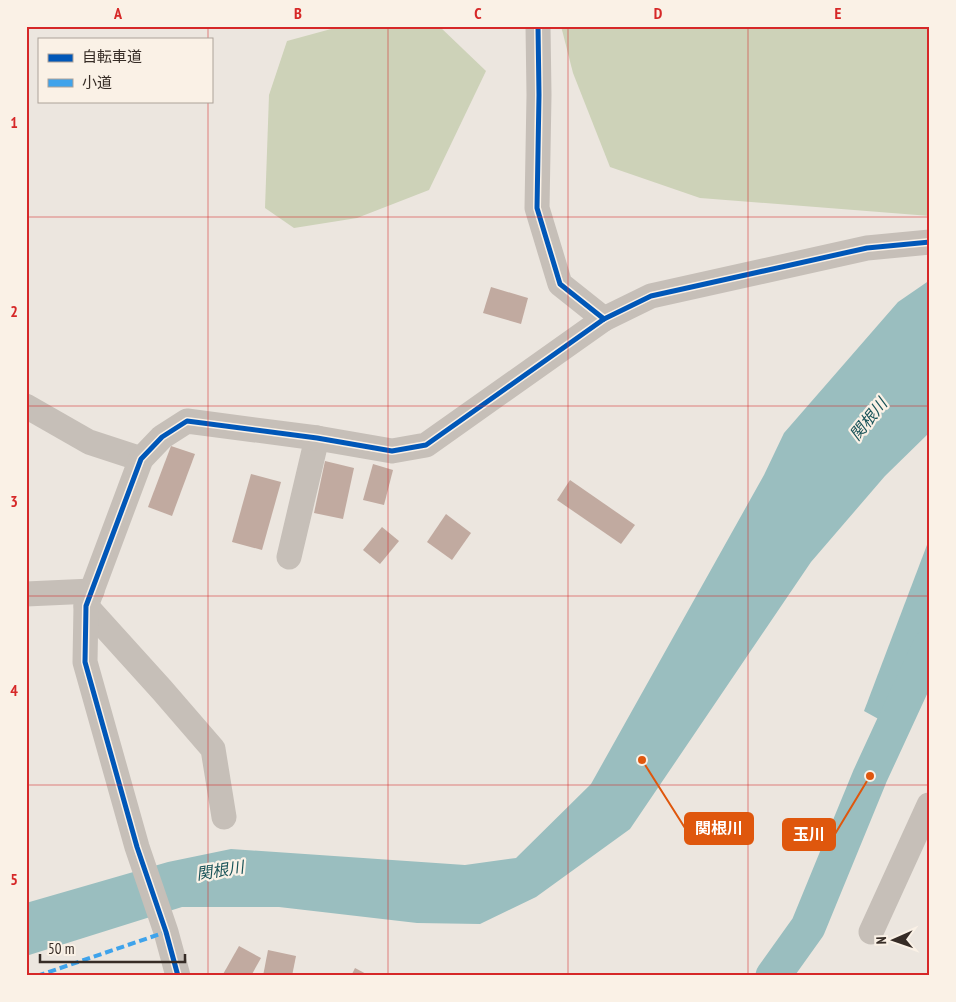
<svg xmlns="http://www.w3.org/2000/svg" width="956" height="1002" font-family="'PT Sans Narrow','Noto Sans JP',sans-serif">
<rect width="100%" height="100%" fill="#ece6df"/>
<g fill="#cdd2b8">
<polygon points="342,26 439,26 486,71 429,190 357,218 294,228 265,208 269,95 287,41"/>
<polygon points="561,26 930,26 930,216 700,198 610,167 573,73"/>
</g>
<g fill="#9abebf">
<polygon points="930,280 930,432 885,476 811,562 630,829 536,897 480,924 417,923 279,907 182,907 26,956 26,903 168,862 231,849 465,865 516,858 591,784 764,475 784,433 898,302"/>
<polygon points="930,537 930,661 902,732 864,711"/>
</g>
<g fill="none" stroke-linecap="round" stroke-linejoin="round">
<polyline stroke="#9abebf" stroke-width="35" points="773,976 808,927 870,776 930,646"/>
</g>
<g fill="#c1aaa0">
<polygon points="491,287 528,298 521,324 483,313"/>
<polygon points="171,446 195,454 172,516 148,507"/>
<polygon points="325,461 354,468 343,519 314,513"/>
<polygon points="373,464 393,470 384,505 363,500"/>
<polygon points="251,474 281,482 262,550 232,542"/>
<polygon points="570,480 635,525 621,544 557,500"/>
<polygon points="446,514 471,533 452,560 427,542"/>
<polygon points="382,527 399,541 380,564 363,550"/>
<polygon points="239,946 261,958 251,976 222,976"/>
<polygon points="268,950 296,956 292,976 263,976"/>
<polygon points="355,968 370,976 351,976"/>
</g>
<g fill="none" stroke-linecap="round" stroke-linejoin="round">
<g stroke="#c6bfb8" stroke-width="25">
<polyline points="538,26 539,95 537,208 560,284 604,319"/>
<polyline points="26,406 89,442 141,459"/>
<polyline points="289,557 317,438"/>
<polyline points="26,594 92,591"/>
<polyline points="86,606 162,690 213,749 224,817"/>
<polyline points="871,932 929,805 930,805"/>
<polyline points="178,976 166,932 137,847 85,662 86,606 141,459 162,437 187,421 317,438 392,451 426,445 604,319 651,296 867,248 930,242"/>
</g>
<polyline stroke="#3fa3eb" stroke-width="4" stroke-dasharray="8 4" stroke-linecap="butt" points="37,976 166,932"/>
<g stroke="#faf1e6" stroke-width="8">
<g id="cycleway">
<polyline points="538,26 539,95 537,208 560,284 604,319"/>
<polyline points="178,976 166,932 137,847 85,662 86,606 141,459 162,437 187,421 317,438 392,451 426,445 604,319 651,296 867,248 930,242"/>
</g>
</g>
<use href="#cycleway" stroke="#0057b8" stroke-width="5"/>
</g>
<path fill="none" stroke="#d62828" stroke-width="1" stroke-opacity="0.55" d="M208,26V39M388,26V976M568,26V976M748,26V976M208,101V976M26,217H930M26,406H930M26,596H930M26,785H930"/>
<g text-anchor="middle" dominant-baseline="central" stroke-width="4.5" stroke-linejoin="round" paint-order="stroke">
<g font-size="16" font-style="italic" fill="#1a5459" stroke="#faf1e6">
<text transform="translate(868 419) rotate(-51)">関根川</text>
<text transform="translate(220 870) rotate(-9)">関根川</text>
</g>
</g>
<path fill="none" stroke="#df570d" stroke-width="2" d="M642 760L685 828M870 776L835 834"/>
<g fill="#df570d" stroke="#faf1e6" stroke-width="2">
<circle cx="642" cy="760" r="5"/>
<circle cx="870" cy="776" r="5"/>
</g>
<g fill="#df570d" stroke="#df570d" stroke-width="2">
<rect x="685" y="813" width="68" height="31" rx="5"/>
<rect x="783" y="819" width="52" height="31" rx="5"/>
</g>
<g font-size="16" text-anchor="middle" font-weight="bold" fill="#fff">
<text x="719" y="834">関根川</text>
<text x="809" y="840">玉川</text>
</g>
<rect width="956" height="1002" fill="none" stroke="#faf1e6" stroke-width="55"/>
<rect x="38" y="38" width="175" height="65" fill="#faf1e6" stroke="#aca299"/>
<rect x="48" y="54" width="25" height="8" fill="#0057b8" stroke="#aca299"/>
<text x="82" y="62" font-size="15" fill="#362c26">自転車道</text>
<rect x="48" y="79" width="25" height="8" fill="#3fa3eb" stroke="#aca299"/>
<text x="82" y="88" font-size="15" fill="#362c26">小道</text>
<g transform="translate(894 940) rotate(268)" stroke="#faf1e6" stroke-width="4" paint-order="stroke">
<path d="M0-4L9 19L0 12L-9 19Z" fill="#362c26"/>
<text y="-8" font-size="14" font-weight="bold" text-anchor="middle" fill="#362c26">N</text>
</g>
<path d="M40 954v8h145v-8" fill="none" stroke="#362c26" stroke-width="2.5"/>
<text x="48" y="954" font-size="15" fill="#362c26" stroke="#faf1e6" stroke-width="4" paint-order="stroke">50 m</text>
<rect x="28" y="28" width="900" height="946" fill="none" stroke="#d62828" stroke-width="2"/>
<g font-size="16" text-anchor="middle" font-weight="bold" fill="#d62828">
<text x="118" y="19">A</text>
<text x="298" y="19">B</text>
<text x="478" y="19">C</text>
<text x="658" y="19">D</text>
<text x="838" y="19">E</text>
<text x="14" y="128">1</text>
<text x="14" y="317">2</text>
<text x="14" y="507">3</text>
<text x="14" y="696">4</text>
<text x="14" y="885">5</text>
</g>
</svg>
